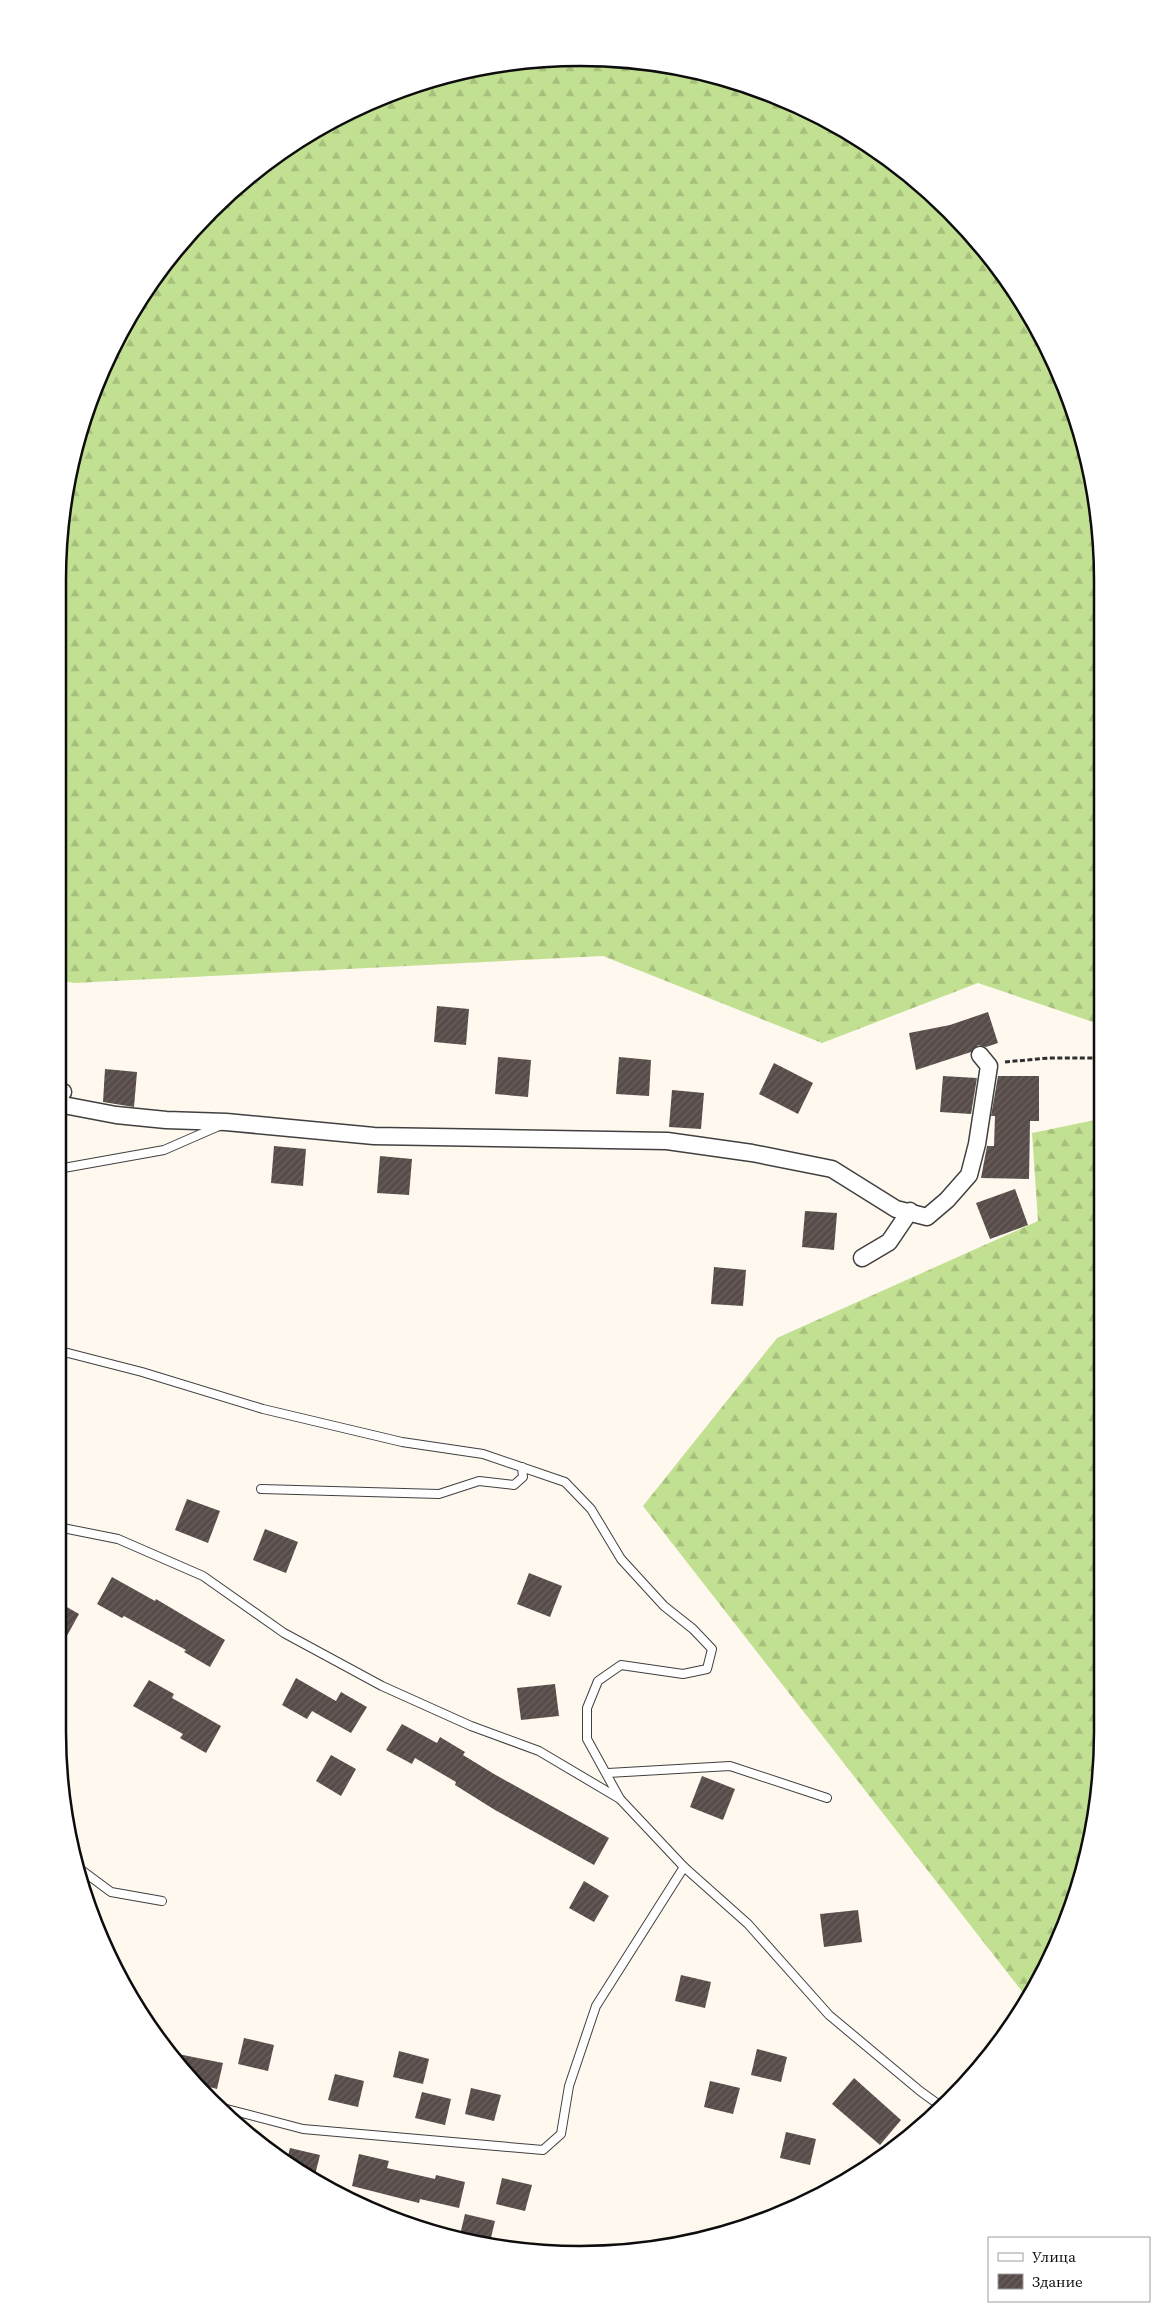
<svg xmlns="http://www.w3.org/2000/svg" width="1160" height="2312" font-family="'Source Serif 4',serif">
<defs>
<pattern id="forest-firs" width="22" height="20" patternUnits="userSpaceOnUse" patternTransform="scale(1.25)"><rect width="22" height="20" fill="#c2e091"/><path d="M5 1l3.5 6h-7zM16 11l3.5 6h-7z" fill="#a6bf7c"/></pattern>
<pattern id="building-hatch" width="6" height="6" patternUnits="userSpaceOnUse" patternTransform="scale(1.25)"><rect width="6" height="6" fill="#574c49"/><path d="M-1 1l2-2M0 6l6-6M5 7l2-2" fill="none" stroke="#6a615f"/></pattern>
</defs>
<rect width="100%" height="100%" fill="#fff8ee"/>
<g fill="url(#forest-firs)">
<polygon points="614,59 715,75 811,111 898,166 995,262 1063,380 1098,512 1099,1024 978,983 822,1043 603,956 74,983 58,980 59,546 75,445 111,349 165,262 235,187 319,128 412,85 512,62"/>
<polygon points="1100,1119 1101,1766 1085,1867 1049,1963 1028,1999 643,1506 777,1338 1038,1221 1032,1133"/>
</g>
<g fill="url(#building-hatch)">
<polygon points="437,1006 469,1009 466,1045 434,1042"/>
<polygon points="988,1012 998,1043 986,1047 978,1045 971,1052 916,1070 909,1033 950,1025"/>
<polygon points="498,1057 531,1060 528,1097 495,1094"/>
<polygon points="619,1057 651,1060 649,1096 616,1094"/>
<polygon points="774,1063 813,1083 798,1114 759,1094"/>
<polygon points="105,1069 137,1072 134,1107 103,1102"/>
<polygon points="943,1076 977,1078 971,1114 940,1112"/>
<polygon points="998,1076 1039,1076 1039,1121 1030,1121 1029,1179 981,1178 987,1146 994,1146 995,1116 991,1116"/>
<polygon points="672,1090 704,1093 701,1129 669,1127"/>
<polygon points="274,1146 306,1149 303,1186 271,1183"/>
<polygon points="380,1156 412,1159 409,1195 377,1193"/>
<polygon points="1015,1189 1028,1225 990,1239 976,1203"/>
<polygon points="805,1211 837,1213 834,1250 802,1247"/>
<polygon points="714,1267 746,1270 743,1306 711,1304"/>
<polygon points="187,1499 220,1511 208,1543 175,1530"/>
<polygon points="265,1529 298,1542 286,1573 253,1560"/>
<polygon points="529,1573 562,1586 550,1617 517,1604"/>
<polygon points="112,1577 155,1601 156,1599 225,1640 210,1667 184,1652 186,1650 124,1616 122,1618 97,1604"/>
<polygon points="58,1602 79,1614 58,1652"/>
<polygon points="296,1678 336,1701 341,1692 367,1707 351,1733 312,1711 307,1719 282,1705"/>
<polygon points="149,1680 174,1694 172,1698 221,1726 206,1753 180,1738 183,1734 133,1706"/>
<polygon points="555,1684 559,1716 521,1720 517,1688"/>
<polygon points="402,1724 437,1743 440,1737 465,1752 463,1755 494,1774 609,1838 594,1865 495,1810 455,1785 456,1782 415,1758 412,1764 386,1750"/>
<polygon points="331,1755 356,1769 341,1796 316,1781"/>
<polygon points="702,1776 735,1789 723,1820 690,1807"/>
<polygon points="584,1881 609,1896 594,1922 569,1908"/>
<polygon points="858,1910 862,1942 824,1947 820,1914"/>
<polygon points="681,1975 711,1982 705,2008 675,2001"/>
<polygon points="244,2038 274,2045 268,2071 238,2064"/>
<polygon points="757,2049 787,2057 781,2082 751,2075"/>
<polygon points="399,2051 429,2059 423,2084 393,2077"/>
<polygon points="168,2052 223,2063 217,2089 198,2084"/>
<polygon points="335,2074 364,2081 358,2107 328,2100"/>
<polygon points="854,2078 901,2120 880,2145 832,2104"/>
<polygon points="710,2081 740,2088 733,2114 704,2107"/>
<polygon points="471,2088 501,2095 494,2121 465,2114"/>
<polygon points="422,2092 451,2099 445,2125 415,2118"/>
<polygon points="786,2132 816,2139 810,2165 780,2158"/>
<polygon points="290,2148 320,2155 314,2179 286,2164"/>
<polygon points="359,2154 389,2161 387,2168 435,2179 436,2175 465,2182 459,2208 420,2199 419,2203 352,2186"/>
<polygon points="502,2178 532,2185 525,2211 496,2204"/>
<polygon points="465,2214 495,2221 489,2246 459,2239"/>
</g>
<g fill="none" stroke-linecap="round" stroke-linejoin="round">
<g stroke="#404040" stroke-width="10">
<g id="service">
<polyline points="58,1169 164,1150 219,1126"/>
<polyline points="58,1354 68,1353 142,1372 263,1409 402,1442 483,1454 565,1482 591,1509 621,1559 664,1606 693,1629 712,1649 707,1669 683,1674 621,1665 598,1681 587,1708 587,1739 620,1799"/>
<polyline points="261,1489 439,1494 479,1481 514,1485 523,1477 522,1467"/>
<polyline points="58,1527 118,1539 203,1576 284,1633 382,1686 471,1726 539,1751 620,1799 684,1867 748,1924 829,2015 920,2091 942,2107"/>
<polyline points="608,1773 730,1766 827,1798"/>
<polyline points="76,1866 111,1892 162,1901"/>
<polyline points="219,2107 303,2129 543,2150 561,2134 569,2086 596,2006 684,1867"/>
</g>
</g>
<g stroke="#404040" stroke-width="19">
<g id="minor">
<polyline points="58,1092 63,1092"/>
<polyline points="58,1104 116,1115 166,1120 226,1122 374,1136 667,1141 752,1153 832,1169 896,1209 927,1217 947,1200 969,1175 977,1144 989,1066 980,1055"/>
<polyline points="862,1258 889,1242 910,1211"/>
</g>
</g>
<polyline stroke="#2f2f2f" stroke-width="3" stroke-dasharray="5 2.5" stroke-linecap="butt" points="1005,1062 1049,1058 1100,1058"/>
<use href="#service" stroke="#fff" stroke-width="8"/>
<use href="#minor" stroke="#fff" stroke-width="16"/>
</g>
<path d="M0 0H1160V2312H0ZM580 66H580A514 514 0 0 1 1094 580V1732A514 514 0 0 1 580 2246H580A514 514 0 0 1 66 1732V580A514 514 0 0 1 580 66Z" fill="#fff" fill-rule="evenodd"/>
<path fill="none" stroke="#0d0d0d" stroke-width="2.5" d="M580 66H580A514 514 0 0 1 1094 580V1732A514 514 0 0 1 580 2246H580A514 514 0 0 1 66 1732V580A514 514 0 0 1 580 66Z"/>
<rect x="988" y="2237" width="162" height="65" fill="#ffffff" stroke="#9e9e9e"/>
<rect x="998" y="2253" width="25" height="8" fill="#ffffff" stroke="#9e9e9e"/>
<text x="1032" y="2262" font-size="15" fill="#0d0d0d">Улица</text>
<rect x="998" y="2274" width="25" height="15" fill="url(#building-hatch)" stroke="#9e9e9e"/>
<text x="1032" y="2287" font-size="15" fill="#0d0d0d">Здание</text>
</svg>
